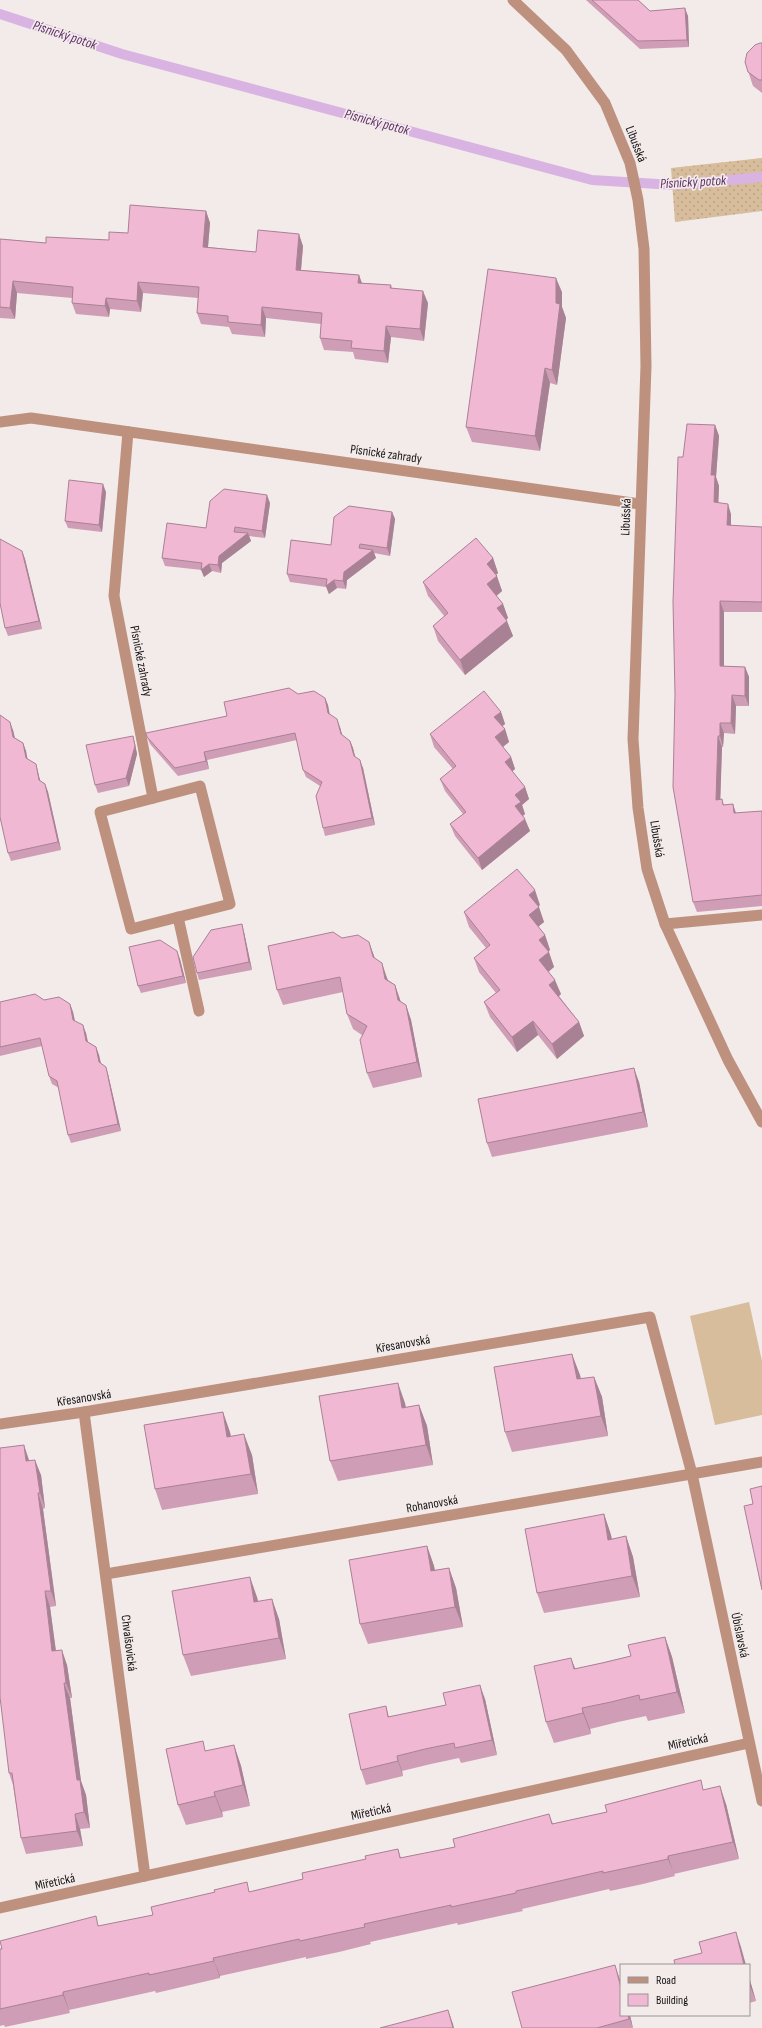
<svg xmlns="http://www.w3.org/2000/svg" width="762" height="2028" font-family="'Sofia Sans Condensed',sans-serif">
<defs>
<pattern id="grass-dots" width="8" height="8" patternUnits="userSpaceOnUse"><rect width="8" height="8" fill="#d8bd9c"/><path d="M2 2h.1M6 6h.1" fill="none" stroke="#b9a286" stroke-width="1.8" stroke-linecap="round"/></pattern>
</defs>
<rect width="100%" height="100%" fill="#f3eaea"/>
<polygon fill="url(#grass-dots)" points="762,158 762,211 675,222 671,168"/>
<polygon fill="#d8bd9c" points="749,1302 762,1361 762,1415 715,1425 690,1316"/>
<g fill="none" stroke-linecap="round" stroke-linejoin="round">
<polyline stroke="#d9b4e2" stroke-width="10" points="0,14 122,54 592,180 674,185 762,177"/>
<polyline stroke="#be917e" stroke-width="11" points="665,924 762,915"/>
<g stroke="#be917e" stroke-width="11">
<polyline points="0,422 31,418 640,504"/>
<polyline points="128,432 114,596 153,798"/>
<polygon points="200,786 230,904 131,929 100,812"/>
<polyline points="178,917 199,1011"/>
<polyline points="84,1412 145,1876"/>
<polyline points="0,1424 84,1412 650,1317 692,1474 762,1801"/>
<polyline points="106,1574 762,1462"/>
<polyline points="0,1908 749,1743"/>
</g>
<polyline stroke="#be917e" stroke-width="11" points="513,0 566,50 605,103 630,163 638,200 644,249 646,366 633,739 638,808 647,869 665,924 728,1060 762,1122"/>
</g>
<g fill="#cf9eb6">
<polygon points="586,0 638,0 650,11 688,16 689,47 640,49"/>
<polygon points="762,43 762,93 753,86 745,62"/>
<polygon points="206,211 210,223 208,247 256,252 303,246 301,270 359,275 362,283 391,285 392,288 428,303 424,341 391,337 388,363 355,359 353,352 324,350 320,338 321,324 266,318 265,337 232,334 229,327 201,324 197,313 198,298 143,293 141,312 110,309 109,317 76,314 72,303 72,298 17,293 15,319 0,318 0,239 46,243 109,240 128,233"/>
<polygon points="562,292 562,307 566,318 557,385 550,383 540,451 472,442 466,427"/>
<polygon points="715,425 719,436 716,477 719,486 718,503 731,514 731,526 762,527 762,612 724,612 724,666 745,667 749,677 749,706 736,706 735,734 724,733 723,747 722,747 720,799 722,799 724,805 733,804 736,813 762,811 762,906 697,912 693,902 683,457"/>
<polygon points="106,492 102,532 68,528 65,521"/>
<polygon points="270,503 265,538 249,536 251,541 222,563 221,573 212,571 204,577 202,570 165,566 162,558 206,528"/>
<polygon points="392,512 395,519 390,556 374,553 376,558 347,580 346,589 337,588 329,594 326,587 290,582 287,574 331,545"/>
<polygon points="22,551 25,559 42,629 8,636 5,628"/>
<polygon points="493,558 498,573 496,575 502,591 496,596 503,604 508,618 506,620 513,636 465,675 438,641 433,626 445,617 428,596 423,582"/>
<polygon points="298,694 325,698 328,705 329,714 340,727 342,735 350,741 353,748 355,757 363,768 375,825 325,836 323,828 320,786 306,777 303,770 297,740 207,760 209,769 178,776 150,744 147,737 227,716"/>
<polygon points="501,712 505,724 502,726 505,729 509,742 503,747 511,757 515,769 512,771 525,787 529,799 522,805 525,814 523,816 530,831 482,870 455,836 450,824 463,814 445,791 440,779 453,769 434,747 430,734"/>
<polygon points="13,730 15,738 23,743 26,751 27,759 36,764 38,772 40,781 45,784 48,792 61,850 11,861 8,853"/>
<polygon points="135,744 137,754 129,786 98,793 95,785"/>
<polygon points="540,905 538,906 544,922 538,927 545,935 550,950 548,951 554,967 548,971 561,994 559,996 579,1022 584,1036 557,1059 538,1035 517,1052 490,1017 484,1002 496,993 479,972 474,958 486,948 469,927 464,912"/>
<polygon points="244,932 252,970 199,980 197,973"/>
<polygon points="342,938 369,942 375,959 387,978 388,980 395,985 401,1002 406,1005 411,1020 422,1077 373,1088 367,1073 362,1035 353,1029 347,1014 343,992 283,1005 277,990"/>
<polygon points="180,959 186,983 141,993 138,986"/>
<polygon points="44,1000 70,1004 73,1012 75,1021 86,1033 88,1042 96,1047 99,1055 101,1063 108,1074 121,1131 71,1143 68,1135 59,1088 52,1084 49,1076 42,1046 0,1056 0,1002"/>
<polygon points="639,1082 648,1127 492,1157 487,1143"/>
<polygon points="580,1375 581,1379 594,1377 602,1397 608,1436 512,1452 505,1432"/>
<polygon points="405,1403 406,1408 419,1405 427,1426 433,1465 338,1481 330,1461"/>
<polygon points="230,1432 231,1437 252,1455 258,1494 162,1510 155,1489"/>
<polygon points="29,1461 41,1475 45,1508 43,1509 56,1606 50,1607 56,1651 67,1665 72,1698 70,1698 81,1781 86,1795 90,1828 80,1829 83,1846 26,1854 21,1838 13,1785 9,1773"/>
<polygon points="604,1514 611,1535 612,1539 626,1536 633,1557 640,1597 544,1613 537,1593"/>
<polygon points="427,1546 434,1566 435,1570 449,1568 456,1588 463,1627 368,1644 360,1624"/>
<polygon points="257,1597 258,1601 279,1619 286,1659 191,1676 183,1655"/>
<polygon points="665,1637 672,1657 685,1713 648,1721 646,1716 618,1722 590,1729 591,1734 554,1743 546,1722 575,1669 631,1656"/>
<polygon points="485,1699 497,1755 461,1763 459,1758 431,1764 402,1771 403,1776 366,1785 361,1770 386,1706 389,1717"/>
<polygon points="234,1745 241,1766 250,1806 222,1812 223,1817 186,1825 178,1805 207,1751"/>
<polygon points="705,1790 726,1804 739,1859 674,1874 675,1876 643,1884 610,1891 609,1889 522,1909 523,1911 458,1925 457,1923 370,1942 371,1944 339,1952 306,1959 306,1957 220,1976 220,1978 156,1993 155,1991 101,2003 69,2010 70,2013 5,2027 4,2025 0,2026 0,1949 100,1926 153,1915 303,1879 398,1849 401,1858 455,1847 549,1814 553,1824 607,1812"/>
<polygon points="749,1977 756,2001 749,2003"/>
<polygon points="620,1980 633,2028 522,2028"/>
</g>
<g fill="#a98194">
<polygon points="685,8 688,16 689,47 687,40"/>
<polygon points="206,211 210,223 207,258 203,247"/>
<polygon points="299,234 303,246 300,281 296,270"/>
<polygon points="359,275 363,287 358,283"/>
<polygon points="556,278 562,292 562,307 566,318 557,385 552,370 556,303"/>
<polygon points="13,281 17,293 15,319 10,308"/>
<polygon points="138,282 143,293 141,312 137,301"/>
<polygon points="423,291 428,303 424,341 420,329"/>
<polygon points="106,298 110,309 109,317 105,306"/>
<polygon points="262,307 266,318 265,337 261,325"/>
<polygon points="386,326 391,337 388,363 384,351"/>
<polygon points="545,368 550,383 540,451 535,436"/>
<polygon points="715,425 719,436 716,477 719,486 718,513 714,502 711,475"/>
<polygon points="103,484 106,492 102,532 99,525"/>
<polygon points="267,495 270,503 265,538 262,531"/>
<polygon points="728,504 731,514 731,536 727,525"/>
<polygon points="392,512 395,519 390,556 387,548"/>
<polygon points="248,533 251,541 222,563 221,573 218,565 219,556"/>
<polygon points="373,550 376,558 347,580 346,589 343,581 344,572"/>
<polygon points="22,551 25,559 42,629 39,621"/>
<polygon points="493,558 498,573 492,578 487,564"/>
<polygon points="209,564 212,571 204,577 201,570"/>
<polygon points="497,576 502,591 493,599 487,584"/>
<polygon points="334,580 337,588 329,594 326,586"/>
<polygon points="720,601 724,612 724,677 720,666"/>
<polygon points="503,604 508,618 502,623 497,608"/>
<polygon points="507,621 513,636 465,675 460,660"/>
<polygon points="745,667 749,677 749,706 745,696"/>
<polygon points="732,695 736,706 735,734 731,723"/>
<polygon points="325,698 328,705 331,721 328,713"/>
<polygon points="501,712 505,724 499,729 494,717"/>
<polygon points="337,719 340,727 344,742 341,734"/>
<polygon points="10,722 13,730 16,744 13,737"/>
<polygon points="720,723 724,733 723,747 720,736"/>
<polygon points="505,729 509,742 500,749 495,737"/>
<polygon points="133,736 135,744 137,754 129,786 126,778"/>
<polygon points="718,736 722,747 720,810 716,800"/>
<polygon points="350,741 353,748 357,764 354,756"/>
<polygon points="23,743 26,751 29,766 26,758"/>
<polygon points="204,752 207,760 209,769 206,761"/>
<polygon points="511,757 515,769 509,774 505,762"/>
<polygon points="360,760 363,768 375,825 372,818"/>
<polygon points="36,764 42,788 39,780"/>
<polygon points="45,784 48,792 61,850 58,842"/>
<polygon points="525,787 529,799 522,805 525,814 519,819 515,806 515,795"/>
<polygon points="733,804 736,814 734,813"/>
<polygon points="525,819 530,831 482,870 478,858"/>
<polygon points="535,890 540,905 534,909 529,895"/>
<polygon points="539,907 544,922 534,930 529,915"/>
<polygon points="242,924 244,932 252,970 249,962"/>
<polygon points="545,935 550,950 544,954 539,940"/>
<polygon points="369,942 374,956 378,972 373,957"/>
<polygon points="177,951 180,959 186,983 183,976"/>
<polygon points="549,952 554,967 545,975 539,960"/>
<polygon points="382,963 387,978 391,993 385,979"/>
<polygon points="555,980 561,994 555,1000 549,985"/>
<polygon points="395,985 400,1000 404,1015 398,1000"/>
<polygon points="70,1004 73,1012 76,1027 73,1020"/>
<polygon points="406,1005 411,1020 422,1077 417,1062"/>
<polygon points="533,1021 538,1035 517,1052 512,1037"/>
<polygon points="579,1022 584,1036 557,1059 552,1044"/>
<polygon points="83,1025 86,1033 89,1048 86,1041"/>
<polygon points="96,1047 99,1055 102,1070 99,1062"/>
<polygon points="106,1067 108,1074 121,1131 118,1124"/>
<polygon points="634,1068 639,1082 648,1127 643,1112"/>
<polygon points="572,1354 580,1375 584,1400 577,1379"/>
<polygon points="594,1377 602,1397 608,1436 601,1416"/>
<polygon points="398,1383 405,1403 409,1429 402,1408"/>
<polygon points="419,1405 427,1426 433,1465 426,1445"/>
<polygon points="223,1412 230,1432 234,1458 227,1437"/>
<polygon points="244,1434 252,1455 258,1494 251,1474"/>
<polygon points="24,1445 29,1460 31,1477 26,1461"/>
<polygon points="35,1460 41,1475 45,1508 40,1493"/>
<polygon points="38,1493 43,1509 56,1606 51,1591"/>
<polygon points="604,1514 611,1535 615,1561 608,1540"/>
<polygon points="626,1536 633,1557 640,1597 632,1576"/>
<polygon points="427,1546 434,1566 438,1592 431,1571"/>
<polygon points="449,1568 456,1588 463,1627 455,1607"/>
<polygon points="250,1577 257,1597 262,1622 254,1602"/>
<polygon points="45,1591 50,1607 58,1667 52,1651"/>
<polygon points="272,1599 279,1619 286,1659 279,1638"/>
<polygon points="665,1637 672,1657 685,1713 677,1692"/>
<polygon points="62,1650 67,1665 72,1698 66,1683"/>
<polygon points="571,1658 579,1678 574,1669"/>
<polygon points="64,1683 70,1698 81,1781 86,1795 90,1828 84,1812 77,1780"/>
<polygon points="480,1685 485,1699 497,1755 492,1740"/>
<polygon points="582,1708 590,1729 591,1734 583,1713"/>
<polygon points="234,1745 241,1766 250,1806 243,1785"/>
<polygon points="397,1756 402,1771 403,1776 398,1761"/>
<polygon points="720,1786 726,1804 739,1859 733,1842"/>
<polygon points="214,1792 222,1812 223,1817 215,1796"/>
<polygon points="75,1814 80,1829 83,1846 77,1831"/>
<polygon points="668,1856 674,1874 675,1876 668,1859"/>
<polygon points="736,1932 741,1947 746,1965 744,1965"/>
<polygon points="213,1958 220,1976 220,1978 214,1961"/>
<polygon points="615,1965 621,1983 621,1988"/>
<polygon points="749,1977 756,2001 750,1986 749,1982"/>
<polygon points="63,1992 70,2013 63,1995"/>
<polygon points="448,2010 453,2024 454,2028 453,2028"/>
<polygon points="628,2015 630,2015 633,2028"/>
</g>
<g fill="#f1b8d4" stroke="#a98194">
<polygon points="592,0 638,0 650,11 685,8 687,40 638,41"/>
<polygon points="760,43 762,43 762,80 759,80 748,72 745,62 747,53 755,45"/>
<polygon points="130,205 206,211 203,247 256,252 258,230 299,234 296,270 359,275 358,283 391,285 390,288 423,291 420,329 386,326 384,351 351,348 352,341 320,338 322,313 262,307 261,325 228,322 228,316 197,313 199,287 138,282 137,301 106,298 105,306 72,303 73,287 13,281 10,308 0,307 0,239 46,243 46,237 109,240 109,232 128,233"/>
<polygon points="488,269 556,278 556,303 560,304 552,370 545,368 535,436 466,427"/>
<polygon points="687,424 715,425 711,475 715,475 714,502 728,504 727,525 762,527 762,602 720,601 720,666 745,667 745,696 732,695 731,723 720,723 720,736 718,736 716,800 722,799 723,805 733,804 734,813 762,811 762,895 693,902 673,787 675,694 673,602 678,457 683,457"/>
<polygon points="69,480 103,484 99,525 65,521"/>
<polygon points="224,489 267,495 262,531 235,527 234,532 248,533 219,556 218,565 209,564 201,570 202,563 162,558 167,523 206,528 210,501"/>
<polygon points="349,506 392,512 387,548 360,544 359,548 373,550 344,572 343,581 334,580 326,586 327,579 287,574 291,540 331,545 334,517"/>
<polygon points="476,538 493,558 487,564 497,576 487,584 503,604 497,608 507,621 460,660 433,626 448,613 423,582"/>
<polygon points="0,539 22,551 39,621 5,628 0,603"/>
<polygon points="289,688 298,694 314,691 325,698 328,713 337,719 341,734 350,741 354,756 360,760 372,818 323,828 316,796 322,782 303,770 295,733 204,752 206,761 175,768 147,737 146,733 227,716 224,702"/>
<polygon points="484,691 501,712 494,717 505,729 495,737 511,757 505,762 525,787 515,795 521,802 515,806 525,819 478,858 450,824 466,812 440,779 456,766 430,734"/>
<polygon points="0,715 10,722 13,737 23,743 26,758 36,764 39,780 45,784 58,842 8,853 0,817"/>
<polygon points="133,736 135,746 126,778 95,785 86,745"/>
<polygon points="517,869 535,890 529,895 539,907 529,915 545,935 539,940 549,952 539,960 555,980 549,985 579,1022 552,1044 533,1021 512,1037 484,1002 500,990 474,958 490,945 464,912"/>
<polygon points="242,924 249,962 197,973 193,957 211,930"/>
<polygon points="333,932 342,938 358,935 369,942 373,957 382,963 385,979 395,985 398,1000 406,1005 417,1062 367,1073 360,1040 367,1026 347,1014 340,977 277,990 268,946"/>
<polygon points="160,940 177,951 183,976 138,986 129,947"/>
<polygon points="35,994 44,1000 59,997 70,1004 73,1020 83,1025 86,1041 96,1047 99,1062 106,1067 118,1124 68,1135 57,1081 49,1076 40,1038 0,1047 0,1002"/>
<polygon points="634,1068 643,1112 487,1143 478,1099"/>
<polygon points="572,1354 577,1379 594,1377 601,1416 505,1432 494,1367"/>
<polygon points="398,1383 402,1408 419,1405 426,1445 330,1461 319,1396"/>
<polygon points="223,1412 227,1437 244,1434 251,1474 155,1489 144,1425"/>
<polygon points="24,1445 26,1461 35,1460 40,1493 38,1493 51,1591 45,1591 52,1651 62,1650 66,1683 64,1683 77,1780 80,1780 84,1812 75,1814 77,1831 21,1838 12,1773 9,1773 0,1697 0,1448"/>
<polygon points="762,1486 762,1590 744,1506 753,1504 750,1489"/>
<polygon points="604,1514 608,1540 626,1536 632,1576 537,1593 525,1529"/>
<polygon points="427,1546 431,1571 449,1568 455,1607 360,1624 349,1560"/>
<polygon points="250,1577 254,1602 272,1599 279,1638 183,1655 172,1591"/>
<polygon points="665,1637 677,1692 640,1700 639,1695 611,1702 582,1708 583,1713 546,1722 534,1666 571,1658 574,1669 602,1663 631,1656 628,1645"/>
<polygon points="480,1685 492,1740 455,1748 454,1743 425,1749 397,1756 398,1761 361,1770 349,1714 386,1706 388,1717 446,1705 443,1693"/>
<polygon points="203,1741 205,1751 234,1745 243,1785 214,1792 215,1796 178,1805 166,1749"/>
<polygon points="701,1780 703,1790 720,1786 733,1842 668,1856 668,1859 636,1866 603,1873 603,1871 516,1891 516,1893 451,1907 451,1905 364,1924 365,1927 332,1934 300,1941 299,1939 213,1958 214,1961 149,1975 149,1973 94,1985 63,1992 63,1995 0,2009 0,1949 2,1949 0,1941 96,1916 98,1926 153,1915 151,1907 215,1892 214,1890 247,1882 249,1892 303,1879 302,1873 366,1859 365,1856 398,1849 400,1858 455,1847 453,1839 549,1814 552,1824 607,1812 605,1805"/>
<polygon points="736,1932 744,1965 675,1965 674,1960 702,1953 699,1942"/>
<polygon points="615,1965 621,1988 621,2015 628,2015 629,2019 597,2028 522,2028 512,1992"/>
<polygon points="448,2010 453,2028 380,2028"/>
</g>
<g text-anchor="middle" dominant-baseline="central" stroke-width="3.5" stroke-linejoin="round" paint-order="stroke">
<g font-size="13" fill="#161313" stroke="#f3eaea">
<text transform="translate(636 144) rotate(69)">Libušská</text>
<text transform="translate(386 454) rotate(8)">Písnické zahrady</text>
<text transform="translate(626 517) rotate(-88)">Libušská</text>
<text transform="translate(141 661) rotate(79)">Písnické zahrady</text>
<text transform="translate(657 839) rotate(81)">Libušská</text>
<text transform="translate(403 1344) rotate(-10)">Křesanovská</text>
<text transform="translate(84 1398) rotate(-9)">Křesanovská</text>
<text transform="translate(432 1504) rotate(-10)">Rohanovská</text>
<text transform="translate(740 1635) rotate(78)">Úbislavská</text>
<text transform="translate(129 1643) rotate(83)">Chvalšovická</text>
<text transform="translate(688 1742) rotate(-12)">Miřetická</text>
<text transform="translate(371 1812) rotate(-12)">Miřetická</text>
<text transform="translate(55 1882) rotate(-12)">Miřetická</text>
</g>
<g font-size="14" font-style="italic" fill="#5d3068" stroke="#f3eaea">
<text transform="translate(65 35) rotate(18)">Písnický potok</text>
<text transform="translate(377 122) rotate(15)">Písnický potok</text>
<text transform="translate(693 182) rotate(-3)">Písnický potok</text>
</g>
</g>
<rect x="620" y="1964" width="130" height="52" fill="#f3eaea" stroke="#9b9494"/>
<rect x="628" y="1977" width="20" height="6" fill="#be917e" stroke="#9b9494"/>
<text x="656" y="1984" font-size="12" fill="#161313">Road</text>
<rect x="628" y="1994" width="20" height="12" fill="#f1b8d4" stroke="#9b9494"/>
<text x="656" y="2004" font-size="12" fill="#161313">Building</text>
</svg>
